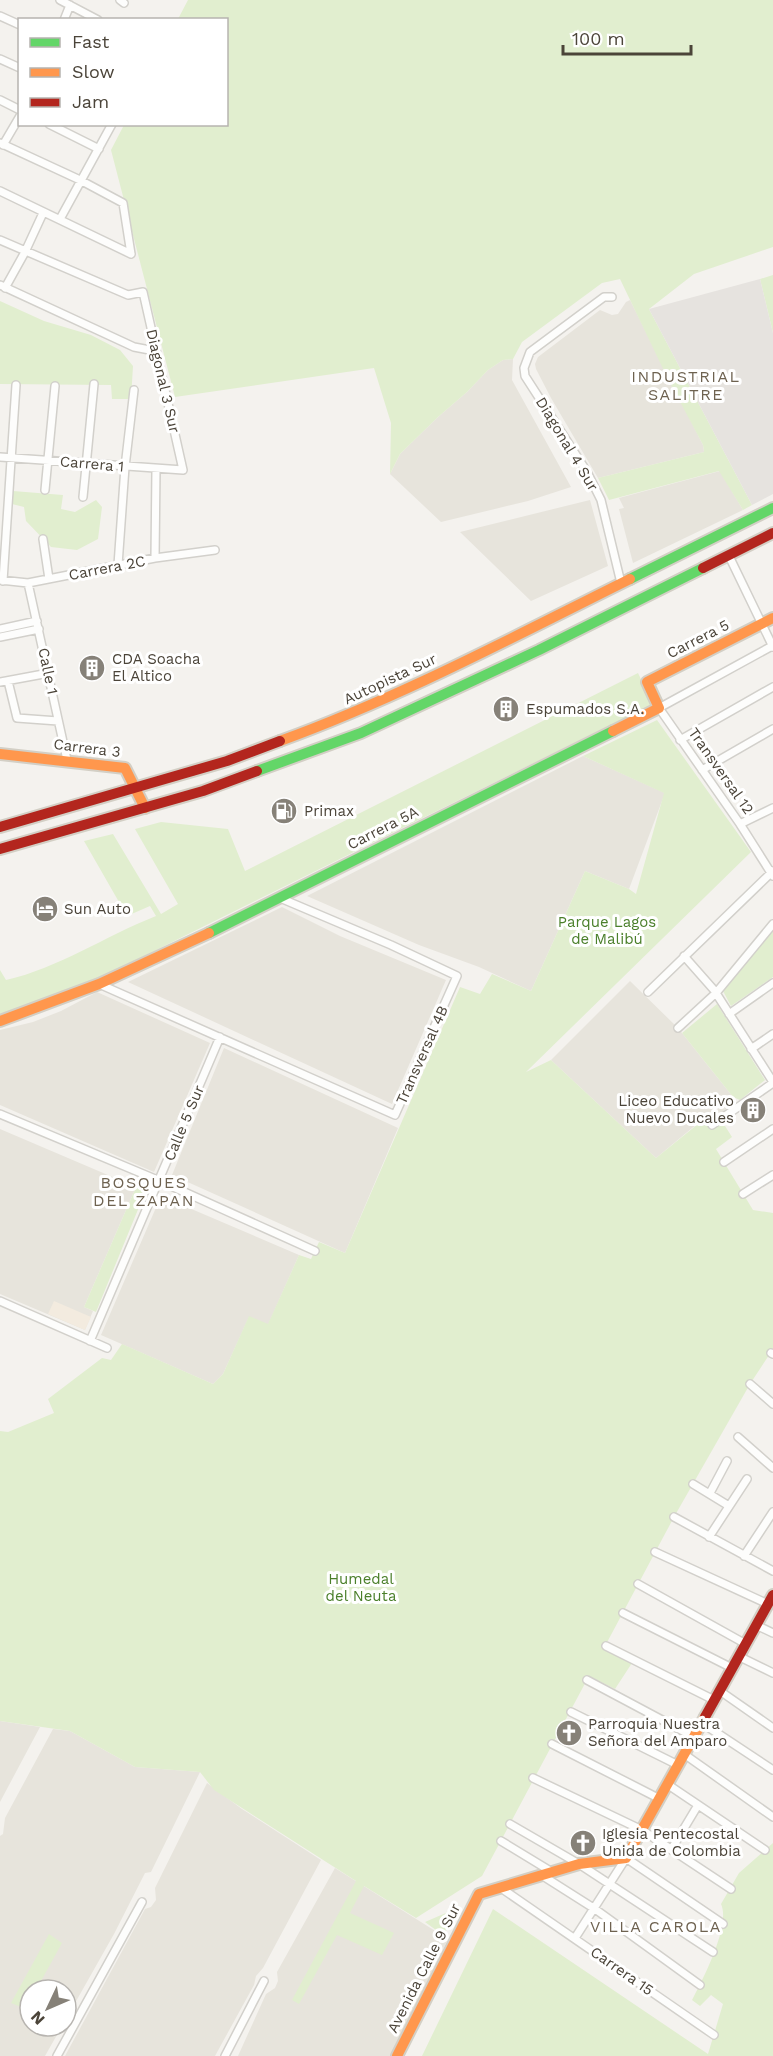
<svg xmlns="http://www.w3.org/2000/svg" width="773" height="2056" viewBox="0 0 773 2056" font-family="'Work Sans',sans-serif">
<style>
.residential{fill:#e7e4dc}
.commercial{fill:#f3ebdf}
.green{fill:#e1eecf}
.parking{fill:#e6e3df}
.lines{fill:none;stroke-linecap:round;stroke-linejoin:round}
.street-casing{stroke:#d2d0cb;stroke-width:10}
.fast-casing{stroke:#d3cfc5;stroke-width:14}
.slow-casing{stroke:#d3cfc5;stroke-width:14}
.jam-casing{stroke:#d3cfc5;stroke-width:14}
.street{stroke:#fdfdfc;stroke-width:7}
.fast{stroke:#63d668;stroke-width:10}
.slow{stroke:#ff974d;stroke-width:10}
.jam{stroke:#b3261e;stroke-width:10}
.labels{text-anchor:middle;stroke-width:6;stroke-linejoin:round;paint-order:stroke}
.street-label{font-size:15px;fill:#4b4439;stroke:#fff}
.poi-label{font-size:15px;fill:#4b4439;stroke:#fff;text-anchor:start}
.park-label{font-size:15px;fill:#4a7f2a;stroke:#fff}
.neighbourhood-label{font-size:16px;letter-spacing:1.5px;fill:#6e6250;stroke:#fff}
</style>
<rect width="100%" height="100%" fill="#f4f2ee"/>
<path class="residential" d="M630,300L703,445L704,452L598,478L551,398L536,369L535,364L538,357L600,310L612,315L618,314L626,302Z
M513,359L512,380L571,487L528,501L441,522L390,474L400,454L438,417L467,392L488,370L503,360Z
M720,471L743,510L633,563L619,509L624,508L619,498Z
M590,500L608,566L531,601L460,532Z
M583,756L665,793L629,889L585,871L531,991L479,967L419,945L307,896Z
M282,907L340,936L446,980L392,1104L128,982Z
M630,981L678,1028L733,1097L724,1105L727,1110L709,1123L703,1119L656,1158L551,1060Z
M97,992L210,1043L154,1172L0,1105V1030L33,1022L61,1011Z
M224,1048L398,1128L345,1253L172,1175Z
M0,1129L136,1187L84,1307L93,1311L85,1330L0,1294Z
M161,1196L299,1255L268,1325L249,1317L223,1374L213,1384L101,1335Z
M0,1721L40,1727L0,1802Z
M53,1729L70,1731L135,1767L200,1772L151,1872L145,1873L114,1934L66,2019V1990H30V2026H62L45,2056H0V1836L3,1834L5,1818Z
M207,1783L242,1809L321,1860L263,1968L256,1976L254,1985L215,2056H65L145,1909L151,1907L156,1900L155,1888Z
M335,1868L448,1939L391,2056H238L266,1994L275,1988L278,1981L277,1972Z"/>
<path class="commercial" d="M54,1301L91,1317L85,1330L48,1314Z"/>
<path class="green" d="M188,0H773V247L694,274L649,309L752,505L743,510L719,471L609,500L598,478L704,452L703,445L667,377L620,279L602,283L522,342L513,359L503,360L488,370L467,392L438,417L400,454L390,474L391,423L374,368L175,397L111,150L124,125L226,124V20L178,19Z
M773,275V333L760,279Z
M0,301L44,321L91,335L120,350L133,366L131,399H112L111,385L0,384Z
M13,491L63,495L61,509L75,512L96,500L102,507L98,539L77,550L51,547L26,521L24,507L12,504Z
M638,673L653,704L144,956L100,977L0,1016V970L6,980C59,968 105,936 156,916L150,906L127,916L84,841L113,834L161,914L178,904L135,829L161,822L228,829L245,871Z
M657,720L751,852L526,1072L551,1060L656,1158L698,1124L725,1126L732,1137L716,1149L753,1210L773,1213V1349L750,1384L674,1517L604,1648L632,1663L615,1689L589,1676L482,1876L416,1918L364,1886L350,1913L394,1933L382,1955L337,1935L299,2004L292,2000L356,1881L214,1790L200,1772L135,1767L70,1731L0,1721V1431L8,1432L54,1413L48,1399L102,1358L111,1360L122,1344L213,1384L223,1374L249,1316L268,1324L299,1255L311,1259L319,1242L345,1253L460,987L480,994L492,974L531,991L585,871L629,889L636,894L664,793L583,756Z
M773,931V977L731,1006L723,991Z
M717,1004L765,1080L740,1100L733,1097L682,1033Z
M136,1187L146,1190L96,1312L84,1307Z
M773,1843V2056H422L493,1909L708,2054L723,2004L711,1995L700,2006L692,2000C703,1979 731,1925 721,1904L739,1873Z
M455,1909L444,1936L425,1922Z
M49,1934L62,1943L36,1990H30V2001L26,2009L11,2003Z"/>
<path class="parking" d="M760,279L773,333V494L752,505L649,309Z"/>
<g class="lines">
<defs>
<path id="street" d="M60,0L98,20
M120,0L124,3
M0,16L20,25
M64,20L70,5
M0,59L20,68
M0,100L20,110
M49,124L99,149
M0,143L80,180L123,203L131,254
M3,145L20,116
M0,191L131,254
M60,219L112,124
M0,240L128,295L143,292L183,470L0,457
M0,285L134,347L155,351
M5,288L25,252L43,213
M612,297H604L530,352L524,368L525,376L587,472L601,500L621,583
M45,490L55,386
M83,497L94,384
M43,539L49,579
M729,556L773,647
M155,558L156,469
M118,565L125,467L134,390
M0,580L28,583L155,558L215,550
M3,581L16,385
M28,583L67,760
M0,629L37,621
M0,637L39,629
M772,646L659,708L740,824L773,876
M8,681L17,718L58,721
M0,682L49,673
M680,740L773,687
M702,770L773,729
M740,824L773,808
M684,956L714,990L773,1082
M99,984L395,1115L457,976L391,945L280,898
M648,992L773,871
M729,1014L773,983
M678,1028L716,993L773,924
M751,1049L773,1034
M0,1114L160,1181L315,1251
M712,1125L773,1083
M724,1162L773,1129
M743,1194L773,1175
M0,1301L107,1348
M90,1341L220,1037
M771,1353L773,1354
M750,1384L773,1404
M738,1437L773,1468
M693,1484L729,1506
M710,1493L727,1461
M674,1517L773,1571
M709,1537L747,1479
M655,1552L768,1604
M744,1556L773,1512
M638,1584L744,1643
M623,1613L732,1668
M756,1625L773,1633
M606,1646L714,1700
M738,1656L773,1673
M587,1680L694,1737
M720,1691L773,1728
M571,1712L678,1765
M702,1723L773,1770
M552,1744L660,1799
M684,1754L773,1817
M533,1778L642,1830L731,1889
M667,1784L765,1850
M510,1824L579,1864L713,1952
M501,1841L552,1872
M671,1850L698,1805
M543,1876L595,1909L700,1985
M501,1888L714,2035
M575,1938L626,1858L723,1924
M57,2056L142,1902
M225,2056L264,1981"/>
<path id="fast" d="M630,579L773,508
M257,771L361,733L539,650L703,568
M209,933L613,731"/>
<path id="slow" d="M613,731L659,708L647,682L773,618
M280,741C401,697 515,636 630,579
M0,754L125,768L145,808
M0,1021L99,984L209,933
M397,2056L479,1894L579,1864L626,1858L705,1717"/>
<path id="jam" d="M703,568L773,533
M0,827L227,761L280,741
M0,849L203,791L257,771
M705,1717L773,1595"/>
</defs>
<use href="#street" class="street-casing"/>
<use href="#fast" class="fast-casing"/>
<use href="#slow" class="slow-casing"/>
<use href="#jam" class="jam-casing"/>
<use href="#street" class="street"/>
<use href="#fast" class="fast"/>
<use href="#slow" class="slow"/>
<use href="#jam" class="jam"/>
</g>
<defs>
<symbol id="building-disc" viewBox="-11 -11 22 22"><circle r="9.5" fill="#868178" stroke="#fff"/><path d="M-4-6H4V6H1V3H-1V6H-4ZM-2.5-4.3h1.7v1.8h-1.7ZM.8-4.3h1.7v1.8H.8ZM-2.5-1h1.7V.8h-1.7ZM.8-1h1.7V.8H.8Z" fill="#fff"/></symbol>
<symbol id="fuel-disc" viewBox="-11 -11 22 22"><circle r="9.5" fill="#868178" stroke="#fff"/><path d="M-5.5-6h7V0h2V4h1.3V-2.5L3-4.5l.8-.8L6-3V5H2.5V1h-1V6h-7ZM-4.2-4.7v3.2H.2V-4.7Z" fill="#fff"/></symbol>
<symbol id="hotel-disc" viewBox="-11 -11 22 22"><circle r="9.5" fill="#868178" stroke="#fff"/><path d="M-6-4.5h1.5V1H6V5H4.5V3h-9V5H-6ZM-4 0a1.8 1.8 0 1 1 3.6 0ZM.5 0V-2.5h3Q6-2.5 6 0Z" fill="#fff"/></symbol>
<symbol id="church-disc" viewBox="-11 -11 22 22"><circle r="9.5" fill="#868178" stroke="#fff"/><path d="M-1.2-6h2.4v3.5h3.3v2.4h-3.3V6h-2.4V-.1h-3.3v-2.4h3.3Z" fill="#fff"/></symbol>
</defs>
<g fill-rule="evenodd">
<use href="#building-disc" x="77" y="653" width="30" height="30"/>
<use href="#building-disc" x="491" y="694" width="30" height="30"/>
<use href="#fuel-disc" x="269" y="796" width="30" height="30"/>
<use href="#hotel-disc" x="30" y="894" width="30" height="30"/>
<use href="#building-disc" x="738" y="1095" width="30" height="30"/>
<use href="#church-disc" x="554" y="1718" width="30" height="30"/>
<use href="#church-disc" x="568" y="1828" width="30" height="30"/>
</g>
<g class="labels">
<g class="street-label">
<text transform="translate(163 381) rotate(77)" y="5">Diagonal 3 Sur</text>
<text transform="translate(567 444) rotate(59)" y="5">Diagonal 4 Sur</text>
<text transform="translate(92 464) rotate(5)" y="5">Carrera 1</text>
<text transform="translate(107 568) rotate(-11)" y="5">Carrera 2C</text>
<text transform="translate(698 639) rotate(-27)" y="5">Carrera 5</text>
<text transform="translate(48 671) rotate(78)" y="5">Calle 1</text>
<text transform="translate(390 679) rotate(-25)" y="5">Autopista Sur</text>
<text transform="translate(87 748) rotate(7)" y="5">Carrera 3</text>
<text transform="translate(721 771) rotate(55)" y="5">Transversal 12</text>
<text transform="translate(383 828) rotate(-27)" y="5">Carrera 5A</text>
<text transform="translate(422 1055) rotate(-66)" y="5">Transversal 4B</text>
<text transform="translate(184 1123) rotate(-67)" y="5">Calle 5 Sur</text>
<text transform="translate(424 1968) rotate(-63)" y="5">Avenida Calle 9 Sur</text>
<text transform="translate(622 1971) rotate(35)" y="5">Carrera 15</text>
</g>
<g class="poi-label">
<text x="112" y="664">CDA Soacha<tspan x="112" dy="17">El Altico</tspan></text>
<text x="526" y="714">Espumados S.A.</text>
<text x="304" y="816">Primax</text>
<text x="64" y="914">Sun Auto</text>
<text x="734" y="1106" text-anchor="end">Liceo Educativo<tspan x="734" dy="17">Nuevo Ducales</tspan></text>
<text x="588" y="1729">Parroquia Nuestra<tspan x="588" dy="17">Señora del Amparo</tspan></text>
<text x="602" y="1839">Iglesia Pentecostal<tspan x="602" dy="17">Unida de Colombia</tspan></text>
</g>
<g class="park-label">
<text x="607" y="927">Parque Lagos<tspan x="607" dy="17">de Malibú</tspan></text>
<text x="361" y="1584">Humedal<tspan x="361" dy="17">del Neuta</tspan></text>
</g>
<g class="neighbourhood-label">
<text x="686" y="382">INDUSTRIAL<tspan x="686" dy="18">SALITRE</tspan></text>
<text x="144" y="1188">BOSQUES<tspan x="144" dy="18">DEL ZAPAN</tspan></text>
<text x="656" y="1932">VILLA CAROLA</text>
</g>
</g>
<rect x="18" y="18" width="210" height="108" fill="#ffffff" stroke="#b7b4b0" stroke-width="1.5"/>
<rect x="30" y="38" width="30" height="9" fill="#63d668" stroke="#b7b4b0" stroke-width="1.5"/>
<text x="72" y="48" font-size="18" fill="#4b4439">Fast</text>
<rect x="30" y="68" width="30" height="9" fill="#ff974d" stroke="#b7b4b0" stroke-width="1.5"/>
<text x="72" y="78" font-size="18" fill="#4b4439">Slow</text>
<rect x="30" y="98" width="30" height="9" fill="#b3261e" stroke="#b7b4b0" stroke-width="1.5"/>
<text x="72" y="108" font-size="18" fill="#4b4439">Jam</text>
<g transform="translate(48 2008) rotate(226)"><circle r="28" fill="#ffffff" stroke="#b7b4b0" stroke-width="1.5"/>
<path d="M0-4.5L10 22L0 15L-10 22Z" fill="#868178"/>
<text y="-9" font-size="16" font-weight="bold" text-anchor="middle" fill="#4b4439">N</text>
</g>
<path d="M563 45v9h128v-9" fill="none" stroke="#4b4439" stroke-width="3"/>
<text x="572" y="45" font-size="18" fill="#4b4439" stroke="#ffffff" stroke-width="4.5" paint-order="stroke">100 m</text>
</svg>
